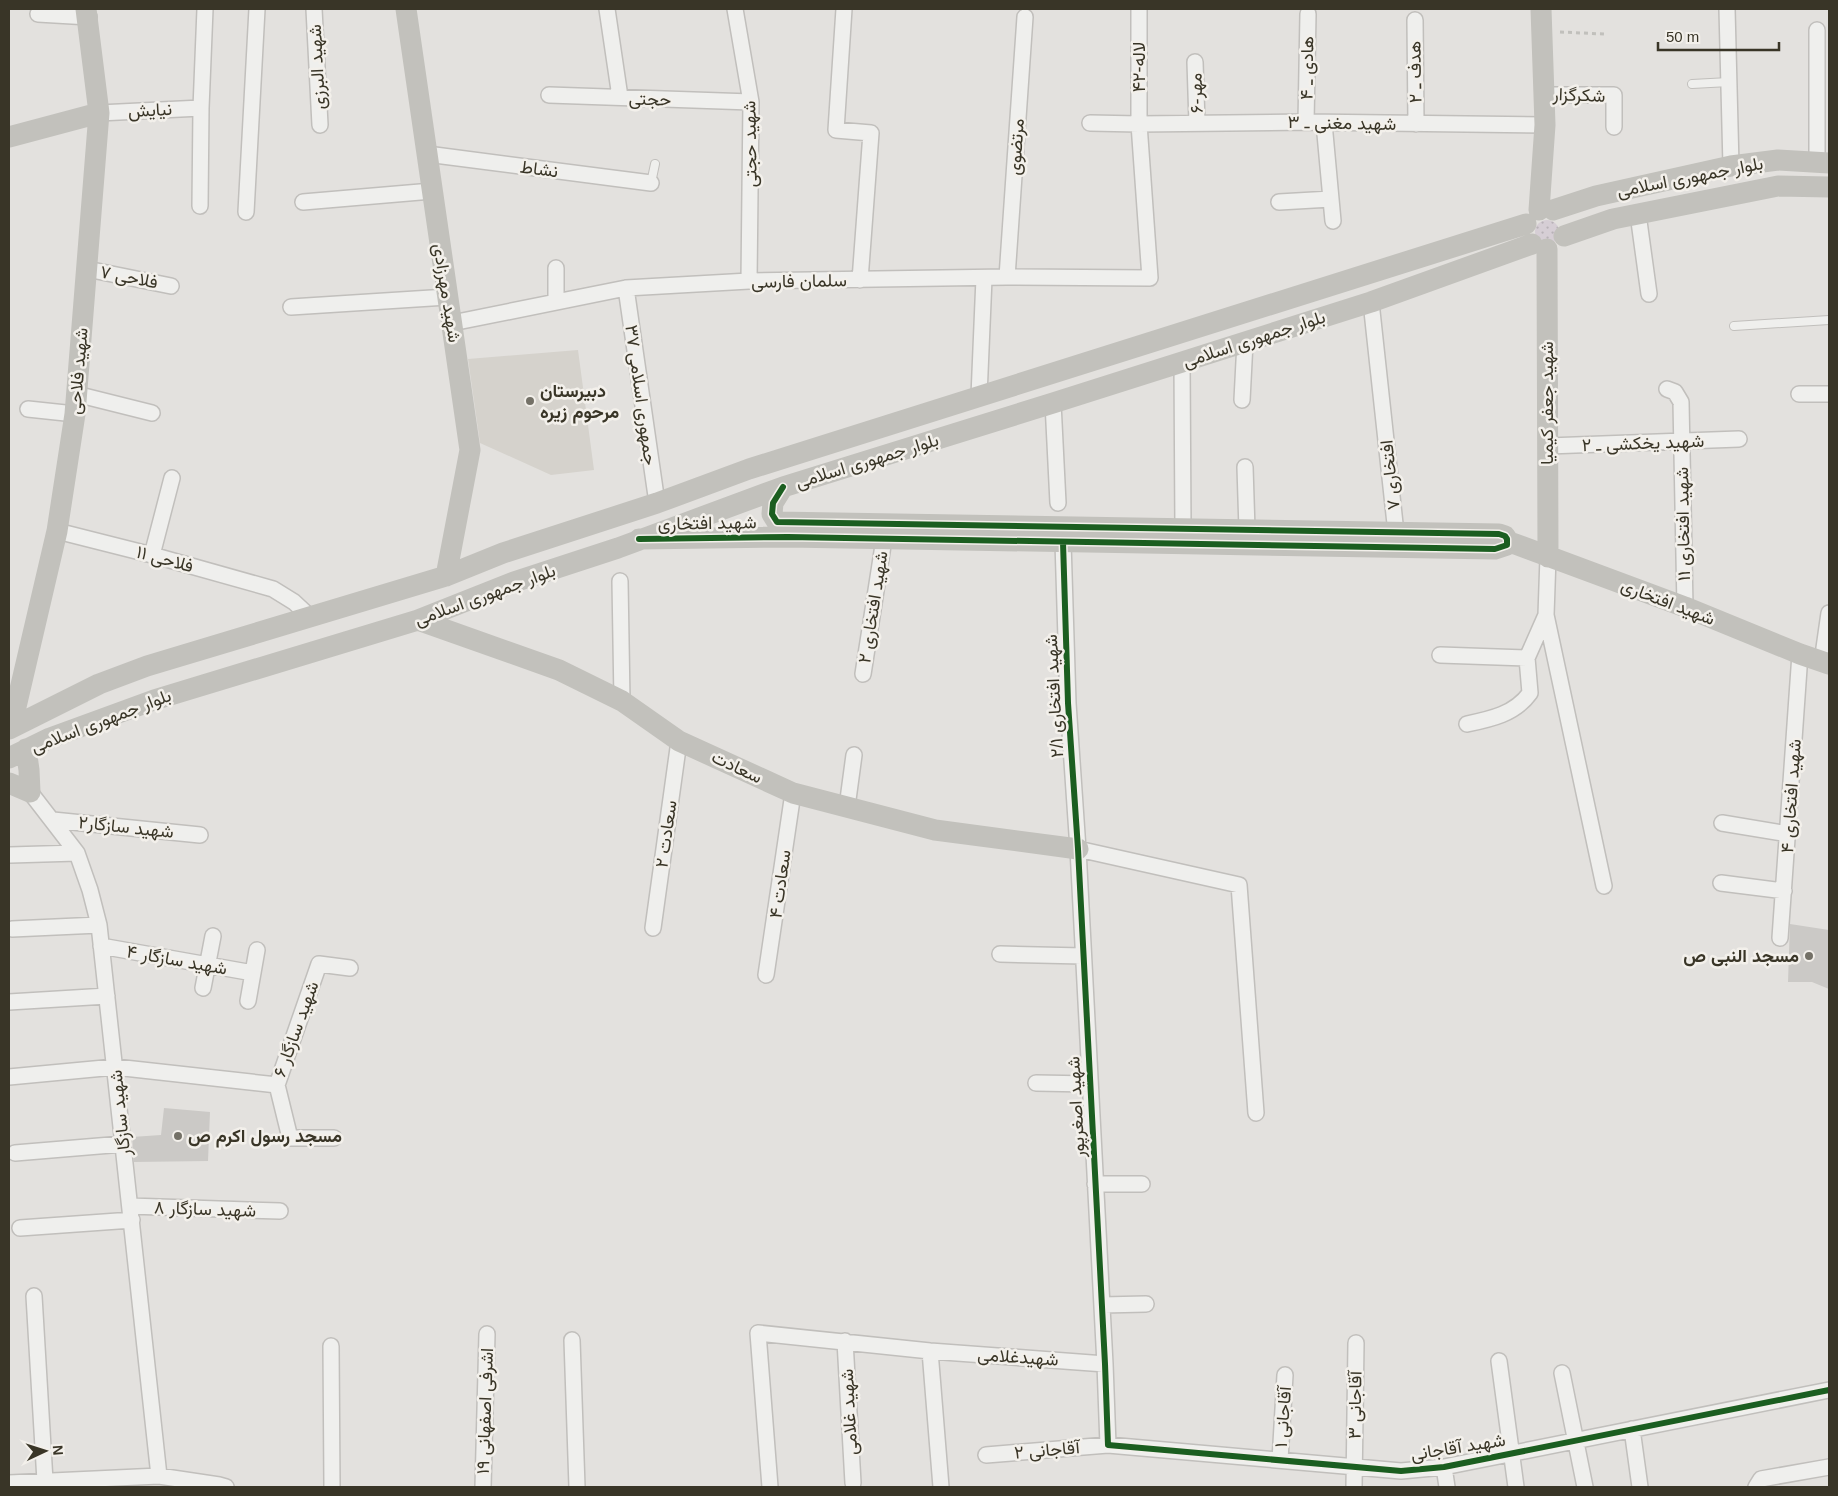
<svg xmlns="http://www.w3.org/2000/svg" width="1838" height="1496" viewBox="0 0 1838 1496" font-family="Arial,Vazirmatn,sans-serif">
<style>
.built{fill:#d5d2cc}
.grass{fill:url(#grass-dots)}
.building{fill:#cbc9c6}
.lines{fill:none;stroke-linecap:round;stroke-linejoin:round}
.lane-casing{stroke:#c1bfbc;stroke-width:10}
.street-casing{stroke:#c1bfbc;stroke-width:18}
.path{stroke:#c1c0bc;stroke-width:3;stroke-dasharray:4 4;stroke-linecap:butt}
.lane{stroke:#efefed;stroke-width:8}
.street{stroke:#efefed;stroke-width:15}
.secondary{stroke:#c2c1bc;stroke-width:21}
.cycleway-casing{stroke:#f3f0eb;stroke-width:9}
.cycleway{stroke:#1b5e20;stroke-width:6}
.poi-dot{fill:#747167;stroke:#f3f0eb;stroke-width:2}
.labels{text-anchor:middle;stroke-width:5;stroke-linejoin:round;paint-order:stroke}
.street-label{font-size:18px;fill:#393527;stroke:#f3f0eb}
.poi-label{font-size:18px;font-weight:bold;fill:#393527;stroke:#f3f0eb;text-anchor:start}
</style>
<defs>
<pattern id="grass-dots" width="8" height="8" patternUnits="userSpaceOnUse" patternTransform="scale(1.25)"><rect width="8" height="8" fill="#d6ced5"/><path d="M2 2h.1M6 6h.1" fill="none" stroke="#b8b2b7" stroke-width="1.8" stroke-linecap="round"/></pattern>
</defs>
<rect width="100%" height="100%" fill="#e3e1de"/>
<path class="built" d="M578,350L594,470L551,475L480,443L468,359Z"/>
<path class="grass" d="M1535 232a12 12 0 1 1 24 0a12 12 0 1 1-24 0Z"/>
<path class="building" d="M1790,924L1829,930V989L1812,982H1788Z
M164,1108L210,1112L208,1161L134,1162L132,1137L161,1135Z"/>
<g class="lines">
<defs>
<path id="lane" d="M1692,84L1729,82
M651,183L655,164
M1734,326L1829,320"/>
<path id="street" d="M314,9L320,125
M607,9L620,97
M735,9L751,102L749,281
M844,9L836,130L871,133L860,280
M1727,9L1731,166
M38,14L89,17
M1415,20L1416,124
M1195,62L1197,123
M549,95L751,102
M1544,95H1614V127
M99,113L201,108
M1306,122L1308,14
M1090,123L1139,124L1306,122L1545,125
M1324,123L1333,221
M427,154L651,183
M1817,162V30
M303,202L432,191
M1279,202L1331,199
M200,206L201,108L205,9
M246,212L257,9
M1638,214L1649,294
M87,269L171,286
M1007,277L1025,17
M626,288L657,503
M556,302V268
M1371,302L1396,533
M291,307L447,297
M452,323L626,288L749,281L1007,277L1150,278L1139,124V9
M1182,362L1183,529
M1667,389L1675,392L1681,402L1685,607
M76,394L152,413
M1799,394H1829
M979,396L984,278
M1242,400L1245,342
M1053,403L1058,503
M28,409L75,414
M1548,446L1739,439
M1245,467L1247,530
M57,531L152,555L273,589L294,602L309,616
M1063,542L1068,703L1078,849L1105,1364L1108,1445L1401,1471L1444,1467L1829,1390
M152,555L172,478
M620,581L622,701
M1546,615L1604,886
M1440,655L1527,658L1546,615L1548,557
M1822,662L1829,613
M863,674L884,539
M1467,724C1491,719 1515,714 1530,693L1527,658
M30,792L77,853L90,890L99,925L159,1476
M847,807L854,755
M53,820L200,835
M1722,823L1788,834
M1078,849L1239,885L1256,1113
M10,855L77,853
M1721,883L1784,891
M653,928L679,741
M12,929L99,925
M1780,938L1800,654
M101,946L253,973
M1000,954L1083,956
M766,975L793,793
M203,988L213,936
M248,1001L257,950
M9,1002L107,996
M9,1077L115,1067L277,1085L319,964L350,968
M1036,1083L1090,1084
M277,1085L290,1138H334
M15,1153L123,1144
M1095,1184H1142
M130,1206L280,1211
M20,1228L132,1220
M34,1296L45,1481
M1102,1305L1146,1304
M572,1340L577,1487
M845,1341L853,1483
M331,1346L332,1487
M930,1351L941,1487
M1499,1361L1516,1487
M1562,1373L1585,1487
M1632,1429L1640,1487
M986,1455L1108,1445
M1280,1460L1285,1375
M1444,1467L1447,1487
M9,1483L159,1476L219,1485L226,1487
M483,1487L487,1334
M770,1487L758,1333L930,1351L1105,1364
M1354,1487L1356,1343
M1756,1487L1761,1479L1829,1467"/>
</defs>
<use href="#lane" class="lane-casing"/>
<use href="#street" class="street-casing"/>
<path class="path" d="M1560,32L1604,34"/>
<use href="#lane" class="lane"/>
<use href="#street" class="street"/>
<path class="secondary" d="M406,9L470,450L446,576
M9,137L99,113
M1539,210L1545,125L1541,9
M1553,210L1596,196L1731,166L1778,160L1829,163
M1564,236L1613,219L1778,186L1829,187
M1547,249L1548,557
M639,539L788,537L1495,549L1507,545V539L1505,536L1499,534L777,522L772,514L773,503L783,487
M1507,541L1685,607L1800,654L1829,664
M418,620L559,670L622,701L679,741L793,793L935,830L1078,849
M11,728L57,531L75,414L99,113L86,9
M9,729L99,684L147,666L446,576L503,553L657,503L749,469L1526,224
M9,758L50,738L154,700L418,620L514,582L618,548L783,487L1053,403L1371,302L1532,244
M9,783L30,792L29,770L26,749"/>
<defs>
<path id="cycleway" d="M639,539L788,537L1495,549L1507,545V539L1505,536L1499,534L777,522L772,514L773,503L783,487
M1063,542L1068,703L1078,849L1105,1364L1108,1445L1401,1471L1444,1467L1829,1390"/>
</defs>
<use href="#cycleway" class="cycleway-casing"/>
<use href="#cycleway" class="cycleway"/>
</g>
<g class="poi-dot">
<circle cx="530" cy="401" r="5"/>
<circle cx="1809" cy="956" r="5"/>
<circle cx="178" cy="1136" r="5"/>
</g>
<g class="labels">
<g class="street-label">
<text transform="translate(317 67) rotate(-93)" y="6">شهید البرزی</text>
<text transform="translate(1139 67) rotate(-90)" y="6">لاله-۴۲</text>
<text transform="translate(1307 68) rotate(-89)" y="6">هادی ـ ۴</text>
<text transform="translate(1415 72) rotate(-91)" y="6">هدف ـ ۲</text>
<text transform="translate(1196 93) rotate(-92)" y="6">مهر-۶</text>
<text transform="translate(1579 95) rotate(2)" y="6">شکرگزار</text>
<text transform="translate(650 99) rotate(2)" y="6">حجتی</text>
<text transform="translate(150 110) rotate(-3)" y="6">نیایش</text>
<text transform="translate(1342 123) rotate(1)" y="6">شهید مغنی ـ ۳</text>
<text transform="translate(750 144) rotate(-91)" y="6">شهید حجتی</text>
<text transform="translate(1016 147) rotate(-86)" y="6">مرتضوی</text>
<text transform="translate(539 169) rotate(7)" y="6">نشاط</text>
<text transform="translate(1690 177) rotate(-11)" y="6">بلوار جمهوری اسلامی</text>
<text transform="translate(129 277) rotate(11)" y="6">فلاحی ۷</text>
<text transform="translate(799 281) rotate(-1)" y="6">سلمان فارسی</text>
<text transform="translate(447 293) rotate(81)" y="6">شهید مهرزادی</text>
<text transform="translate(1254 339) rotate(-18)" y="6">بلوار جمهوری اسلامی</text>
<text transform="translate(78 371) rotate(-85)" y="6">شهید فلاحی</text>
<text transform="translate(641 395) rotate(82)" y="6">جمهوری اسلامی ۳۷</text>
<text transform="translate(1547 403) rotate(-90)" y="6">شهید جعفر کیمیا</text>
<text transform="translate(1643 443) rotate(-2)" y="6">شهید یخکشی ـ ۲</text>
<text transform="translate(867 461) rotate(-17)" y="6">بلوار جمهوری اسلامی</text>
<text transform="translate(1390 475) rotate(-96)" y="6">افتخاری ۷</text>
<text transform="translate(707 523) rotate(-1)" y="6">شهید افتخاری</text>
<text transform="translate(1683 524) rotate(-91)" y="6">شهید افتخاری ۱۱</text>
<text transform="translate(165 559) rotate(15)" y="6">فلاحی ۱۱</text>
<text transform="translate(485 595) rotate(-20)" y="6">بلوار جمهوری اسلامی</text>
<text transform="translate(1668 602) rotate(21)" y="6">شهید افتخاری</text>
<text transform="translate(873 607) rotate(-81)" y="6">شهید افتخاری ۲</text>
<text transform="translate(1054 696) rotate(-93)" y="6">شهید افتخاری ۲/۱</text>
<text transform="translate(101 721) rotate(-21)" y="6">بلوار جمهوری اسلامی</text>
<text transform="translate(737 767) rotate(25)" y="6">سعادت</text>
<text transform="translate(1791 796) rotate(-86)" y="6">شهید افتخاری ۴</text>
<text transform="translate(126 827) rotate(6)" y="6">شهید سازگار۲</text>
<text transform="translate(666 834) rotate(-82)" y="6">سعادت ۲</text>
<text transform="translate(780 884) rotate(-82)" y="6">سعادت ۴</text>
<text transform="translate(177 960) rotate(10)" y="6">شهید سازگار ۴</text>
<text transform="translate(296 1029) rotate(-70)" y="6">شهید سازگار ۶</text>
<text transform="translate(1076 1107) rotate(-93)" y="6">شهید اصغرپور</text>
<text transform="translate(120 1113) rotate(-96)" y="6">شهید سازگار</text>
<text transform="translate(205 1209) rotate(2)" y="6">شهید سازگار ۸</text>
<text transform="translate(1018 1357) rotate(4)" y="6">شهیدغلامی</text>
<text transform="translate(1355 1405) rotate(-89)" y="6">آقاجانی ۳</text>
<text transform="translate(485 1411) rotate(-88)" y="6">اشرفی اصفهانی ۱۹</text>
<text transform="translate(849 1412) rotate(-93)" y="6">شهید غلامی</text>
<text transform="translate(1283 1417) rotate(-86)" y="6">آقاجانی ۱</text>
<text transform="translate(1458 1447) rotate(-9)" y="6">شهید آقاجانی</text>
<text transform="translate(1047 1450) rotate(-5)" y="6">آقاجانی ۲</text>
</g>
<g class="poi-label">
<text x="540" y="397">دبیرستان<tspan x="540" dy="21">مرحوم زیره</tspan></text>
<text x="1799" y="962" text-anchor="end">مسجد النبی ص</text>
<text x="188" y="1142">مسجد رسول اکرم ص</text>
</g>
</g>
<rect width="1838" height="1496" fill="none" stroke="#393527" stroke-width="20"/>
<g transform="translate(45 1451) rotate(86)" stroke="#f3f0eb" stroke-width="4" paint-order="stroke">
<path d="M0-4L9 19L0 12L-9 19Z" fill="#393527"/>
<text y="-8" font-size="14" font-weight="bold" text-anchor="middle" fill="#393527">N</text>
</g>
<path d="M1658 42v8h121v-8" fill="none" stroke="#393527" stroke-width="2.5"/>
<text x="1666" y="42" font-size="15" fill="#393527" stroke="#f3f0eb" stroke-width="4" paint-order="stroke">50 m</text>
</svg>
